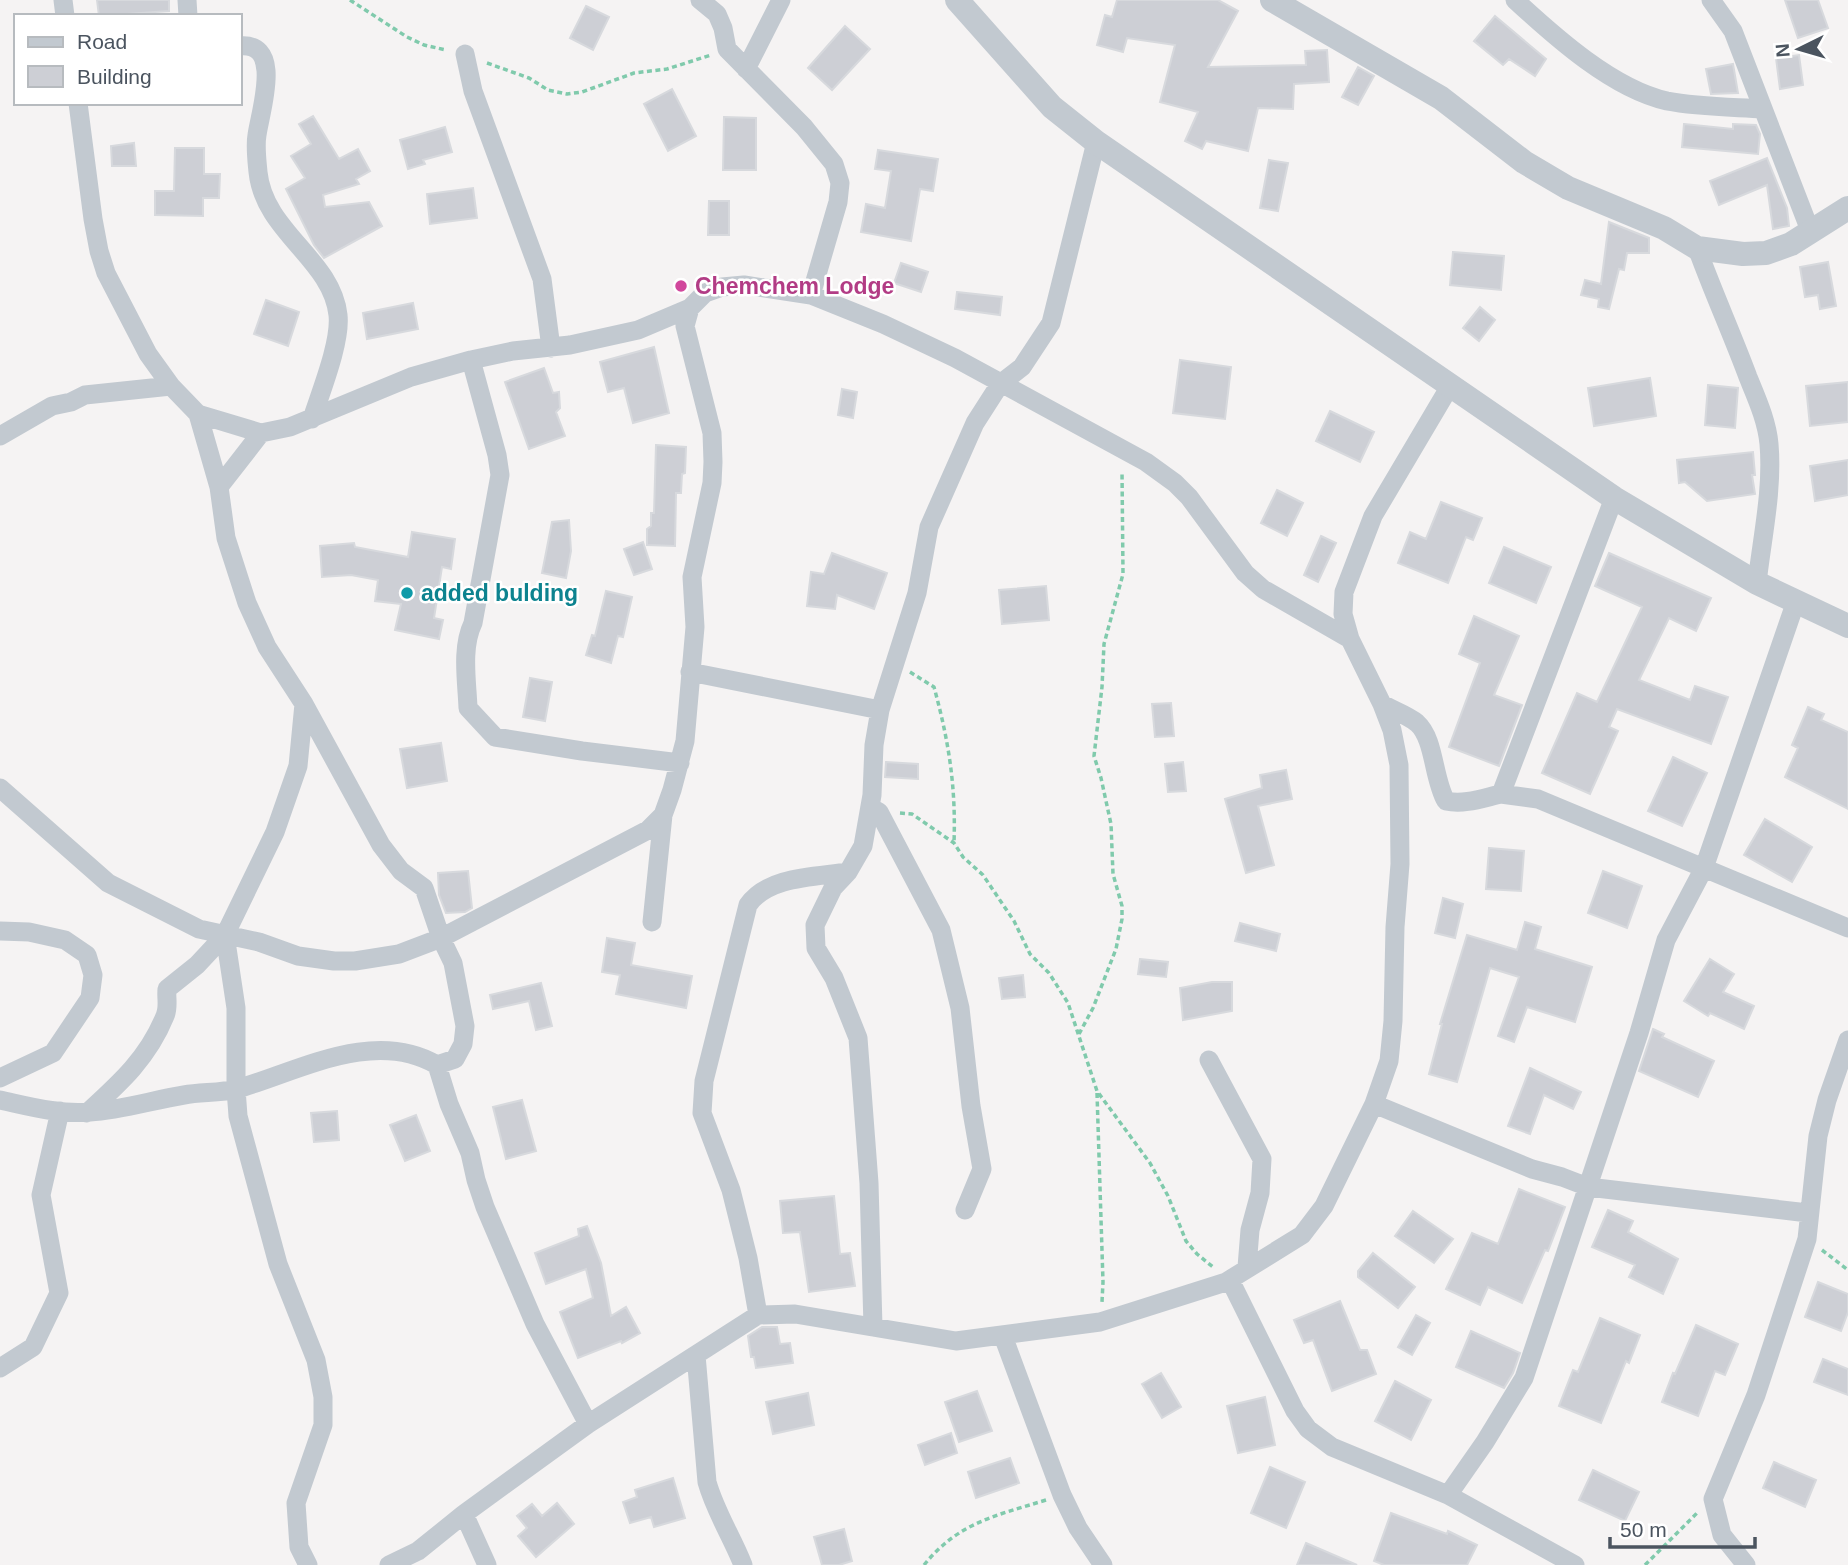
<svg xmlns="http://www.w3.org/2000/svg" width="1848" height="1565" viewBox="0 0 1848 1565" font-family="Arial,sans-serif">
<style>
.building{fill:#cdcfd5;stroke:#d7d9dd;stroke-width:2}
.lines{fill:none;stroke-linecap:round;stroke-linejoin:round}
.path{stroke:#80caac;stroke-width:3.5;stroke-dasharray:5 3.5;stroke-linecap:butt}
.minor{stroke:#c2c9d0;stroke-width:19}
.tertiary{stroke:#c2c9d0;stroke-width:24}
.hotel-dot{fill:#d1479c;stroke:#fff;stroke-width:2.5}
.culture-dot{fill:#0f9aa8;stroke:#fff;stroke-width:2.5}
.labels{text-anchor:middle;stroke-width:5;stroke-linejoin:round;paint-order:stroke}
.hotel-label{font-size:23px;font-weight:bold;fill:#b23c85;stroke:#fff;text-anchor:start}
.culture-label{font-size:23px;font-weight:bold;fill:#0d838f;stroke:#fff;text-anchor:start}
</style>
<rect width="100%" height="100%" fill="#f5f3f3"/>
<path class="building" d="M97,0H169V11L99,16Z
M1117,0H1218L1238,11L1208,67L1306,65L1305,51L1327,50L1329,82L1294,84L1293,109L1258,108L1248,151L1206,141L1202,149L1185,141L1198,112L1160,102L1175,45L1127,38L1123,52L1097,45L1105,15L1112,17Z
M1785,0H1818L1828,28L1798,38Z
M586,6L609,17L593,50L570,38Z
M1495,16L1546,59L1535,76L1509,59L1503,65L1474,41Z
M845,26L870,49L832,90L808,68Z
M1799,55L1803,85L1780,89L1776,58Z
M1733,64L1738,93L1711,94L1706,69Z
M1358,67L1374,76L1358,105L1342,97Z
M672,89L696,136L668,151L644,104Z
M313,116L339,159L358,149L370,171L356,179L359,184L323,195L325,207L369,202L382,226L324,258L314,245L286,189L305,178L291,156L311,144L299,124Z
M724,117L756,118V170H723Z
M1684,124L1733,129V124L1756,125L1760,134L1758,154L1682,147Z
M445,127L452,152L423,160L425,164L408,169L400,140Z
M134,143L136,166H112L111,146Z
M175,148H204V174H220L219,198H203V216L155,215V191H174Z
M878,150L938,159L933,191L920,189L911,241L861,232L866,204L885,208L891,171L875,169Z
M1767,158L1787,208L1789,226L1773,229L1767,185L1719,205L1710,181Z
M1269,160L1288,163L1278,211L1260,208Z
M473,188L477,218L430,224L427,194Z
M709,201H729V235H708Z
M1609,222L1649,238V253H1627L1624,270L1619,269L1609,309L1598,307L1599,299L1581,295L1585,280L1601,284Z
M1453,252L1504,256L1501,290L1450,285Z
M1828,262L1836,306L1820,309L1818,295L1805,297L1800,267Z
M901,263L928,272L921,292L894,283Z
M957,292L1002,297L1000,315L955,309Z
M266,300L299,312L288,346L254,334Z
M413,303L418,329L367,339L363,313Z
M1480,307L1495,320L1479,341L1463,328Z
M654,347L669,413L633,423L624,388L608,392L600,362Z
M1180,360L1231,367L1225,419L1173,413Z
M544,368L553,393L559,392L560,408L556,412L565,436L529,449L505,382Z
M1650,378L1656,416L1594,426L1588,388Z
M1848,382V422L1810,426L1806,386Z
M1708,385L1738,388L1735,428L1705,425Z
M842,389L857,392L853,418L838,415Z
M1330,411L1374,432L1360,462L1316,441Z
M656,445L686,447L685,473L682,474L681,493H676L675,546L647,545V529L651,526V513H654Z
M1753,452L1755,475H1752L1755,494L1707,501L1685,482L1679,483L1677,460Z
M1848,460V495L1815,501L1810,466Z
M1277,490L1303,503L1287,536L1261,523Z
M1441,502L1482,518L1473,540L1466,537L1448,583L1398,563L1410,532L1426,539Z
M569,520L571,551L566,578L542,573L552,522Z
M412,532L455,539L451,569L442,567L434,618L443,620L439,639L395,630L401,604L375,601L378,580L351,575L322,577L320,546L354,543L355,547L408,557Z
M1321,536L1336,543L1318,582L1304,575Z
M643,542L652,569L634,575L624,549Z
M1504,547L1551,567L1536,603L1489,583Z
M832,553L887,573L874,609L837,595L835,609L807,606L811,572L824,574Z
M1609,553L1711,598L1696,631L1669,618L1639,680L1690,700L1695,686L1728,697L1711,744L1617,709L1609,727L1618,731L1590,794L1542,773L1577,693L1597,702L1642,607L1595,586Z
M1046,586L1049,620L1002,624L999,590Z
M606,591L632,597L623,637L618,636L611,663L586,655L592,635L595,636Z
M1474,616L1519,636L1494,695L1522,705L1499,766L1449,747L1480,663L1459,654Z
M530,678L552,682L545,721L523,717Z
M1171,703L1174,736L1155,737L1152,704Z
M1808,707L1824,714L1821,720L1848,732V809L1785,777L1798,748L1792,745Z
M441,743L447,781L407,788L400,749Z
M1673,757L1707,773L1682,826L1648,811Z
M886,762L918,764V779L885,777Z
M1183,762L1186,791L1168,792L1165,764Z
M1286,770L1292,799L1258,806L1274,865L1246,873L1225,799L1262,788L1260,775Z
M1765,819L1812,847L1792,882L1744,855Z
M1489,848L1524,851L1521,891L1486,889Z
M468,871L472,908L465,912L446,913L439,895L438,873Z
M1603,871L1642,886L1627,928L1588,913Z
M1443,898L1463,904L1455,938L1435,933Z
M1525,922L1541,927L1535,949L1592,967L1575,1022L1527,1007L1514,1042L1498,1036L1519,977L1490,968L1457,1082L1429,1074L1442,1024H1440L1467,935L1517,950Z
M1240,923L1280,934L1276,951L1235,941Z
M607,938L635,943L631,965L692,976L686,1008L616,994L620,975L602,972Z
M1140,959L1168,962L1166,977L1138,974Z
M1710,959L1734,974L1723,992L1754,1006L1744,1029L1710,1013L1708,1016L1684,1001Z
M1023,975L1025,997L1002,999L999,978Z
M1212,982H1232V1011L1183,1020L1180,988Z
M541,983L552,1026L536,1030L529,1001L493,1009L490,995Z
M1653,1029L1664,1034L1662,1037L1714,1061L1698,1097L1639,1071Z
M1530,1068L1581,1092L1573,1109L1544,1095L1530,1134L1508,1126Z
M522,1100L536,1151L506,1159L493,1107Z
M337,1111L339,1140L314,1142L311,1113Z
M416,1115L430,1151L405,1161L390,1125Z
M1519,1189L1565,1207L1548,1251L1545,1250L1522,1303L1488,1287L1480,1305L1446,1289L1472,1233L1498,1244Z
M834,1196L840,1254L850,1253L855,1286L809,1292L800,1232L783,1233L780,1201Z
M1608,1210L1633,1221L1628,1232L1678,1259L1663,1294L1629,1277L1635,1265L1592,1247Z
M1413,1211L1453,1239L1434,1263L1395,1236Z
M587,1226L601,1263L611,1316L626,1307L640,1333L622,1343L621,1341L578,1358L560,1312L593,1298L586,1269L546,1284L535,1253L579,1236L578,1229Z
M1373,1253L1415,1287L1398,1308L1358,1277V1271Z
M1818,1282L1848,1294V1312L1841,1331L1805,1317Z
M1340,1301L1360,1350H1367L1376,1374L1332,1391L1313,1340L1304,1343L1294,1320Z
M1416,1315L1430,1323L1412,1355L1398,1347Z
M1600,1318L1640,1335L1629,1363L1626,1361L1601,1423L1559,1406L1573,1370L1578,1372Z
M1696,1325L1738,1344L1725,1375L1715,1371L1698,1416L1662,1402L1673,1373L1675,1374Z
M762,1327H777L780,1344L790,1343L793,1363L756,1368L754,1357H751L748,1336Z
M1471,1331L1520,1353L1513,1373L1504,1388L1456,1367Z
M1823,1359L1848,1369V1395L1814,1382Z
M1161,1373L1181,1407L1162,1418L1142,1384Z
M1395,1381L1431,1400L1411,1440L1375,1421Z
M977,1391L992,1431L959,1442L945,1402Z
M808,1393L814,1425L773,1434L766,1402Z
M1265,1397L1275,1445L1238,1453L1227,1406Z
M951,1433L957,1453L925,1465L918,1445Z
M1010,1458L1019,1483L976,1498L968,1472Z
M1774,1462L1816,1480L1805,1507L1763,1488Z
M1270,1467L1305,1482L1286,1528L1251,1513Z
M1593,1470L1639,1492L1625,1521L1579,1500Z
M673,1478L685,1518L654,1527L651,1517L630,1523L623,1502L637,1497L635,1490Z
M557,1503L574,1524L536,1557L518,1536L527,1528L517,1516L532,1504L542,1516Z
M1391,1513L1447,1534L1448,1531L1477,1545L1467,1565H1384L1374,1561Z
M844,1529L852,1561L839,1565H822L814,1537Z
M1306,1543L1357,1565H1297Z"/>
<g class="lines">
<path class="path" d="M350,0L407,37L424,45L446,50
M487,63L529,78L548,90L567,94L582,92L634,73L667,69L711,55
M910,672L934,687C949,742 956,787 954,843
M900,813L912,814L954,843L963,857L983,875L1014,921L1030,954L1049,973L1068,1003L1097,1091L1150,1163L1168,1196L1186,1241L1197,1254L1213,1267
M1079,1034L1093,1008L1116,949L1122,919V906L1113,874L1111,824L1101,778L1094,756L1102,687L1104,644L1123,574L1122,471
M1097,1093L1103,1282L1102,1302
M1822,1250L1848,1270
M924,1565C959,1522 995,1516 1046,1500
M1645,1565L1698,1512"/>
<path class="minor" d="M63,0L65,16
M187,0L188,16
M700,0L717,14L723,28L727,49L804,127L834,164L840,183L838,202L811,295
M1515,0C1555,37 1613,89 1667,101C1698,107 1731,107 1763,109
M1711,0L1733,31L1811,233
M240,46C284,42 260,112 257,135C255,146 257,161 258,172C264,232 332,259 338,315C341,342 321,391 312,419
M465,54L473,91L542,279L551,348
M746,69L781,0
M78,103L93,219L99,251L106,273L148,354L171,386L198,414L261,433L290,427L411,377L471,360L513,351L570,345L638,330L690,308
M1697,248C1713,292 1732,334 1748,377C1757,399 1767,421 1769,444C1773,490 1762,538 1757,583
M471,360L497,455L500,475L473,623C461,648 467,681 468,708L495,737L582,751L680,763
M198,414L219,487L226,538L247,603L267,647L304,704L381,845L401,871L424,888L441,938L453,963L465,1026L463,1044L455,1059L437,1065
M0,436L52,406L71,402L85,395L171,386
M219,487L261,433
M1614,498L1501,794L1538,799L1848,928
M690,672L880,710
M1382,704C1392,710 1407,715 1417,723C1435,739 1433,779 1446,801C1464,805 1483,798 1501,794
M0,788L108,883L199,929L259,942L298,956L334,961H355L399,954L441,938L648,830L663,815L672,790L685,741L695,627L692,577L712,483L713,462L712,433L685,326L690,308L705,293L722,287L744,285L811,295L883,324L955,358L1146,462L1175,483L1189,497L1245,573L1263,589L1350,639
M870,807L879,812L941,930L960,1008L971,1106L982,1169L965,1210
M652,922L663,815
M0,931L29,932L65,940L87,955L93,975L90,998L53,1053L0,1078
M225,935L236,1008V1089L238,1116L278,1264L316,1360L323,1397V1425L296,1503L299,1547L308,1565
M1209,1060L1262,1159L1260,1193L1250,1230L1247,1267
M0,1100C28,1106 60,1115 90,1112C121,1110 153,1100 184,1095C201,1092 220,1093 237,1089C299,1071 374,1028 437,1065L449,1104L470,1153L476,1180L485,1207L535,1324L588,1424
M1374,1104L1532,1169L1562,1177L1588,1187L1808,1213
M87,1113C120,1083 148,1058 165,1016C169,1007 166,998 167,989L197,965L225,935L275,832L298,766L304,704
M1230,1280L1295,1411L1308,1429L1332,1447L1448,1495L1575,1565
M758,1315L748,1258L731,1190L702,1113L704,1081L748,905C768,876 816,877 848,872
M873,1327L869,1183L858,1038L834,978L816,948L815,925L833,888L848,872L863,846L872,795L874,745L880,710L917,593L929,527L975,423L1000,384L1022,367L1051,323L1096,142
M1003,1336L1062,1495L1078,1528L1103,1565
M696,1355L707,1482C715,1511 732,1537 743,1565
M0,1368L33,1347L59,1293L41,1195L60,1111
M1448,1495L1485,1442L1524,1378L1639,1033L1666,940L1704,868L1796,601
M464,1514L487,1565
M389,1565L418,1551L464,1514L588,1424L758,1315L795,1314L956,1341L1100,1322L1226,1282L1302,1235L1324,1206L1374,1104L1389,1061L1393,1021L1395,927L1400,864L1399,765L1392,730L1382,704L1350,639L1343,614L1344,592L1373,516L1450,386
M1746,1565L1722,1535L1713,1499L1756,1395L1807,1239L1818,1136L1827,1100L1848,1040"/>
<path class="tertiary" d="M957,0L1052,107L1096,142L1614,498L1757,583L1848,626
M1272,0L1441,98L1524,162L1568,188L1664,228L1697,248L1743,254L1766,253L1791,244L1848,208"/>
</g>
<circle class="hotel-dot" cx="681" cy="286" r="7"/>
<circle class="culture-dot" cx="407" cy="593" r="7"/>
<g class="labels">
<g class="hotel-label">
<text x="695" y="294">Chemchem Lodge</text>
</g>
<g class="culture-label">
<text x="421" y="601">added bulding</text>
</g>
</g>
<rect x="14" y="14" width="228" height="91" fill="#ffffff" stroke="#b7bbbf" stroke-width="2"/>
<rect x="28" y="37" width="35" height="10" fill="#c2c9d0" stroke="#b7bbbf" stroke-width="2"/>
<text x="77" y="49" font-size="21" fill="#4b545f">Road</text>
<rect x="28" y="66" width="35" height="21" fill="#cdcfd5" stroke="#b7bbbf" stroke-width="2"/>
<text x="77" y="84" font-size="21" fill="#4b545f">Building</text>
<g transform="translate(1799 49) rotate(265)" stroke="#ffffff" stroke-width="5" paint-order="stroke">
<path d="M0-5L12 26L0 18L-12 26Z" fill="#4b545f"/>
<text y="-10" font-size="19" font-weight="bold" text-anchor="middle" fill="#4b545f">N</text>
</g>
<path d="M1610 1537v10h145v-10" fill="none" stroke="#4b545f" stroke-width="3.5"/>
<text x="1620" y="1537" font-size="21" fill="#4b545f" stroke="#ffffff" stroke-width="5" paint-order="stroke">50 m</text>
</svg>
